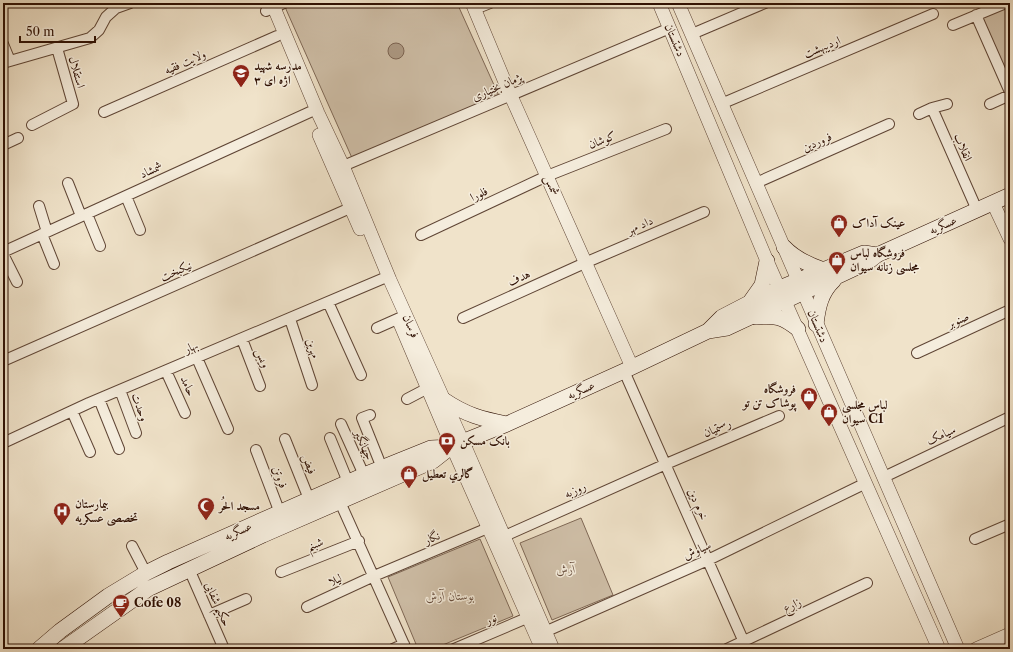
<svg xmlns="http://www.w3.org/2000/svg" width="1013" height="652" viewBox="0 0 1013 652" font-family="'Libre Caslon Text',Amiri,serif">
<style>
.green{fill:#cfbfa8;stroke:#7f6856}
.water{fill:#ae9b86;stroke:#7b6352}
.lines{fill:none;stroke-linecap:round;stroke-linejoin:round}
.minor-casing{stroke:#5f4535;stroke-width:12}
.tertiary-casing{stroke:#5f4535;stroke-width:14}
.secondary-casing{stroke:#2f1003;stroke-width:16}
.minor{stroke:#f5eddd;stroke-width:10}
.tertiary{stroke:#f5eddd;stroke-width:13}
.secondary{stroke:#f5eddd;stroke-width:15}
.labels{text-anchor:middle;stroke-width:3;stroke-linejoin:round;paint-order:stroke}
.street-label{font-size:12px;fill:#2f1003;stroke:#f5eddd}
.poi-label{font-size:12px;font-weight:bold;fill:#2f1003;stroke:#f5eddd;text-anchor:start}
.park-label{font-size:12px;font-style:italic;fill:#674d3d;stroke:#f5eddd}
</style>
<rect width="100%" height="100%" fill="#f0e3ca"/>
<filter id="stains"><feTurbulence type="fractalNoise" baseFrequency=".005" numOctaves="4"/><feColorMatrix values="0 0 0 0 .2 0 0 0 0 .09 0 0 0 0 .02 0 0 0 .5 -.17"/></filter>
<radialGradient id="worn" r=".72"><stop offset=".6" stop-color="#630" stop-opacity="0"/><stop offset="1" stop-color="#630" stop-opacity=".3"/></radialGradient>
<path class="green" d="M295,3H457L499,96L352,158L285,7Z
M1006,6L1010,15V84L981,16Z
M581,518L613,595L552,620L520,543Z
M480,539L513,616L433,649H418L388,577Z"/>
<path class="water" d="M388 51a8 8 0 1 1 16 0a8 8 0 1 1-16 0Z"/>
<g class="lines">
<defs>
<path id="minor" d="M475,9L490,3
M266,11L284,3
M976,15L1010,92
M953,25L1006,3
M692,34L765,3
M3,44L10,61
M3,63L90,38L99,30L106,17L116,8L130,3
M721,104L933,14
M947,104L932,108L977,210
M990,104L1010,95
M104,112L277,36
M919,114L932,108
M32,125L73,104L57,48
M3,145L18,138
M336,169L670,28
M68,183L81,216
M756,183L889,124
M126,196L140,230
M39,206L47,232
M87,214L100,246
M42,234L54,264
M421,235L547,176L666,129
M3,252L310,112
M3,254L17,282
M328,302L361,375
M463,318L587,262L704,212
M290,319L312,385
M377,328L404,316
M242,339L260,386
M917,353L1010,310
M197,358L228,429
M3,361L357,205
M166,371L185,413
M624,371L747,649
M120,390L136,433
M99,399L119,449
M407,399L428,388
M72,411L90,452
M370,415L362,418L382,468
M341,424L364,475
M330,438L348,482
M285,439L309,499
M3,443L89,403L389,276
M256,450L280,513
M884,477L1010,417
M340,502L406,649
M498,539L666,464L779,416
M975,539L1010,524
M132,546L146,573
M189,569L224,649
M281,572L359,541
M307,607L374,576L495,525
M209,615L246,599
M540,634L708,560L866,483
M393,649L404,644
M454,649L534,615
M727,649L867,583"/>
<path id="tertiary" d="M272,3L318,113L343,166L390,280L466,449L553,649
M472,3L507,87L632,367
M659,3L767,261L939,649
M678,3L958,649
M319,135L360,229
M993,203L1010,239
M399,321L452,446L542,649
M976,649L1010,634"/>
<path id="secondary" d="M784,247C795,259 809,265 824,270
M750,302L762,285L767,261
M756,317C776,315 783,317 798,329
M816,324C818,307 821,292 834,280
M708,331L722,317L749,303L780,288L864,253L877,255
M444,400C466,415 482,419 507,424
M39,649L60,631L108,596L146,573L168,562L364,475L431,448L452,447
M63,649L148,589L263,535L433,461L452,446L507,424L624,371L708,331L727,328L868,262L877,255L1010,195"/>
</defs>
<use href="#minor" class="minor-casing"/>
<use href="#tertiary" class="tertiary-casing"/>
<use href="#secondary" class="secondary-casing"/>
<use href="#minor" class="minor"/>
<use href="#tertiary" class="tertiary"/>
<use href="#secondary" class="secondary"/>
</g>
<defs>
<symbol id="school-pin" viewBox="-11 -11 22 30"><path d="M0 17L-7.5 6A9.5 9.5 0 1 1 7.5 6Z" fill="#8f2418" stroke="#f5eddd"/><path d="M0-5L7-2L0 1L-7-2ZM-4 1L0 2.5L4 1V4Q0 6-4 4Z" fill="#fff"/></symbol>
<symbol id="shop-pin" viewBox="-11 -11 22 30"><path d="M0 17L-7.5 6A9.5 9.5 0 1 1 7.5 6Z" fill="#8f2418" stroke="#f5eddd"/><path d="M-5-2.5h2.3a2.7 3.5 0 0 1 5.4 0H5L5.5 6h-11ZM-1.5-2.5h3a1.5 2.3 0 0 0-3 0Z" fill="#fff"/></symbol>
<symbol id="bank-pin" viewBox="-11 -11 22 30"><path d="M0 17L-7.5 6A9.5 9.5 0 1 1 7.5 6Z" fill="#8f2418" stroke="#f5eddd"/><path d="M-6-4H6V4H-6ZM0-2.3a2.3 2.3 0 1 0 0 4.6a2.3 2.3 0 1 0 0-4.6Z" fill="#fff"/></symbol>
<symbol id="mosque-pin" viewBox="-11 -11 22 30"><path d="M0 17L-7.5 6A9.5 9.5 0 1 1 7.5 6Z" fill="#8f2418" stroke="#f5eddd"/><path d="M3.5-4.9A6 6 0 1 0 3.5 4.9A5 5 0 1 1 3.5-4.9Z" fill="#fff"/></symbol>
<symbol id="hospital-pin" viewBox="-11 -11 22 30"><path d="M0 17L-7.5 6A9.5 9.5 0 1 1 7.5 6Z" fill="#8f2418" stroke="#f5eddd"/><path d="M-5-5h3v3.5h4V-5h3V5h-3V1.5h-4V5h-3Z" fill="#fff"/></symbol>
<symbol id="cafe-pin" viewBox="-11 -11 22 30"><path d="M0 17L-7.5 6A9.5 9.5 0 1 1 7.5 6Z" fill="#8f2418" stroke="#f5eddd"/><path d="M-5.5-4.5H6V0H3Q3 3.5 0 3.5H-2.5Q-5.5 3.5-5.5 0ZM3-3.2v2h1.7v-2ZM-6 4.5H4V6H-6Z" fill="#fff"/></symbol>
</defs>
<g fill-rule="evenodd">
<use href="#school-pin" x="231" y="63" width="20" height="27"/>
<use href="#shop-pin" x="829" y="213" width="20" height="27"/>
<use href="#shop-pin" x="827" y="250" width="20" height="27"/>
<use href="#shop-pin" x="799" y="386" width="20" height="27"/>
<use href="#shop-pin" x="819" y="402" width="20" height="27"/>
<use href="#bank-pin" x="437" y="431" width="20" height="27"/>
<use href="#shop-pin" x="399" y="464" width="20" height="27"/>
<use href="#mosque-pin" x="196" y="496" width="20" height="27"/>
<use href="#hospital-pin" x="52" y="501" width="20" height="27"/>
<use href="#cafe-pin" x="111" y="593" width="20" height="27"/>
</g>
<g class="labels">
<g class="street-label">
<text transform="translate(675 40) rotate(67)" y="4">دشتستان</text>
<text transform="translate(822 47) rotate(-23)" y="4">اردیبهشت</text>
<text transform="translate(185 62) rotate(-24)" y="4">ولایت فقیه</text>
<text transform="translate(77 72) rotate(74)" y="4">استقلال</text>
<text transform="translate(497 87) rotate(-23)" y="4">پژمان بختیاری</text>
<text transform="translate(602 140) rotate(-21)" y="4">کوشان</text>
<text transform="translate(817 142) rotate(-24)" y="4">فروردین</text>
<text transform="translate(963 147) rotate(66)" y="4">انقلاب</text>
<text transform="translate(151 170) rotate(-25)" y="4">شمشاد</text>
<text transform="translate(552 185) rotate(66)" y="4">شمس</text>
<text transform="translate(479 194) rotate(-25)" y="4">فلورا</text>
<text transform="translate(640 225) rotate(-23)" y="4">داد مهر</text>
<text transform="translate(943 225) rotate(-24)" y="4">عسگریه</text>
<text transform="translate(176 271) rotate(-24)" y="4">نیکبخت</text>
<text transform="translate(519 278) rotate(-25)" y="4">هدف</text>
<text transform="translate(958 320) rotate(-25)" y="4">صنوبر</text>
<text transform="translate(411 326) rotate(66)" y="4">فرسان</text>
<text transform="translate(818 326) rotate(67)" y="4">دشتستان</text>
<text transform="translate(191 347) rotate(-23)" y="4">بهار</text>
<text transform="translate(313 348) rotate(71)" y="4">مهرین</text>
<text transform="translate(263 358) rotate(68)" y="4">ویس</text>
<text transform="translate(188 386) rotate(66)" y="4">حامد</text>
<text transform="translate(581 390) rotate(-24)" y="4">عسگریه</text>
<text transform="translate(140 407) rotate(70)" y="4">وحدت</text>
<text transform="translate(717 428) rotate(-23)" y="4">رستمیان</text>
<text transform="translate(941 435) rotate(-25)" y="4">سیامک</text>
<text transform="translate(364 445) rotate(66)" y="4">جهانگیر</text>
<text transform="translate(309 464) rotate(68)" y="4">فیض</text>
<text transform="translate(280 477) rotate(69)" y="4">فروتن</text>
<text transform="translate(575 490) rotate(-24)" y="4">روزبه</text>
<text transform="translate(698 504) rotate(66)" y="4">خرم دین</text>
<text transform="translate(238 531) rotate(-24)" y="4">عسگریه</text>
<text transform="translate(432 538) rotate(-23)" y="4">نگار</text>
<text transform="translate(315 544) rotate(-21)" y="4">شبنم</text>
<text transform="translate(697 550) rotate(-24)" y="4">سیاوش</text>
<text transform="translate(335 580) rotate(-24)" y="4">لیلا</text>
<text transform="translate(218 604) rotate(66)" y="4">حکیم شفایی</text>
<text transform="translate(792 605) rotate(-25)" y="4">زارع</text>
<text transform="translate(491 619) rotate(-23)" y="4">نور</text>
</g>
<g class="poi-label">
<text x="254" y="70">مدرسه شهید<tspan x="254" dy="14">اژه ای ۳</tspan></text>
<text x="852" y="227">عینک آداک</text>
<text x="850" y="257">فروشگاه لباس<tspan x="850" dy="14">مجلسی زنانه سیوان</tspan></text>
<text x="796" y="393" text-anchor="end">فروشگاه<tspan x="796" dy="14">پوشاک تن تو</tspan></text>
<text x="842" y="409">لباس مجلسی<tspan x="842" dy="14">سیوان C1</tspan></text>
<text x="460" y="445">بانک مسکن</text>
<text x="422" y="478">گالري تعطيل</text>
<text x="75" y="508">بیمارستان<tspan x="75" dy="14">تخصصی عسکریه</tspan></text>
<text x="219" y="510">مسجد الحُر</text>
<text x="134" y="607">Cofe 08</text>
</g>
<g class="park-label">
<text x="566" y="573">آرش</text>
<text x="450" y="600">بوستان آرش</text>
</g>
</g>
<rect width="1013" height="652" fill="none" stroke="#f0e3ca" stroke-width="16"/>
<rect x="4" y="4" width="1005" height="644" fill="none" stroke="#2f1003" stroke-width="2"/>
<rect x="8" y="8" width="997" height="636" fill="none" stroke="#2f1003"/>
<path d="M20 36v6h75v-6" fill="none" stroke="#2f1003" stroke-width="2"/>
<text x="26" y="36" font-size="12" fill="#2f1003" stroke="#f5eddd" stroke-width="3" paint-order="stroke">50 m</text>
<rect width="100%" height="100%" filter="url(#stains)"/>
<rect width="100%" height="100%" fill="url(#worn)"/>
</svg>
